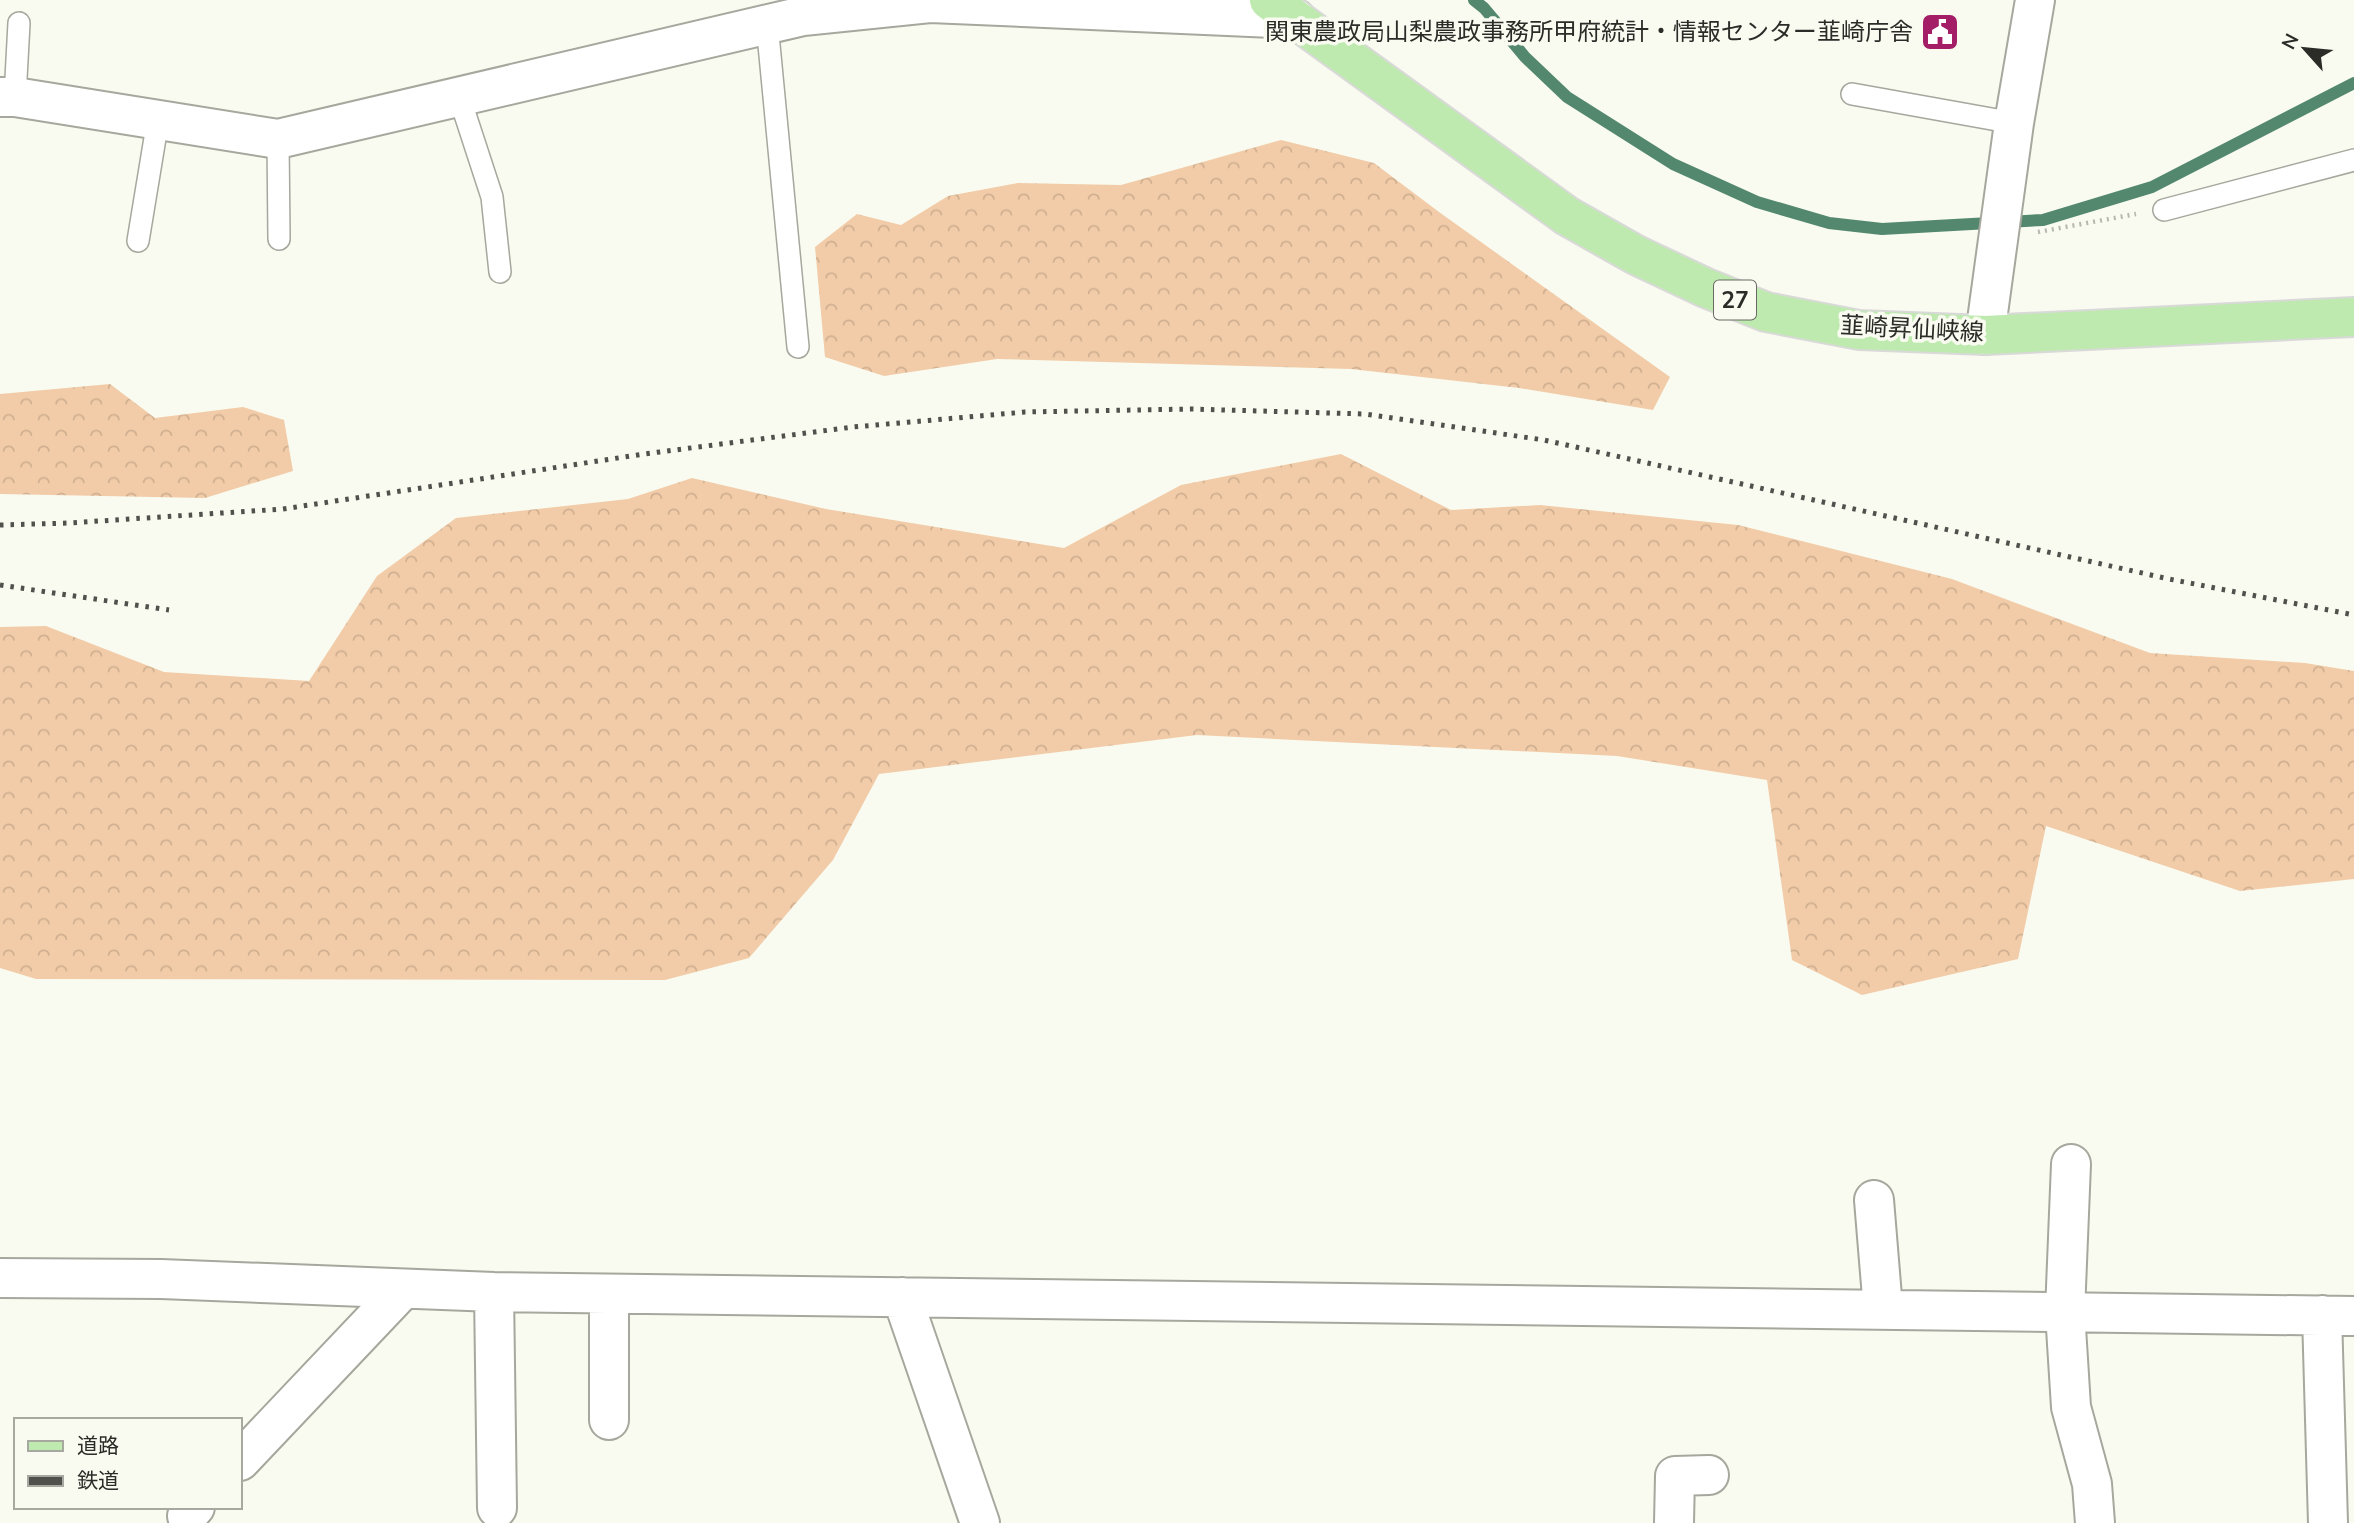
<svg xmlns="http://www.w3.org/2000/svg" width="2354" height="1523" viewBox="0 0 2354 1523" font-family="'Nunito Sans','Noto Sans JP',sans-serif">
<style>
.forest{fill:url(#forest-crowns)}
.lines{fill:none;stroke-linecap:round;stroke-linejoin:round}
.stream{stroke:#53886f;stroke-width:12}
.service-casing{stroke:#a6a79d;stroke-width:24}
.minor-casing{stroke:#a6a79d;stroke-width:42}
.primary-casing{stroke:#d9d9d8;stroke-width:42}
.path{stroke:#b6b8af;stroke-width:4.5;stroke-dasharray:2 5;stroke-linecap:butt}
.service{stroke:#fff;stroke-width:21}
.minor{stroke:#fff;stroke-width:38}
.primary{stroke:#beeab0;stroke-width:38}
.rail{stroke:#50514c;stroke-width:5;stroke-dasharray:3.5 7;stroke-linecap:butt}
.labels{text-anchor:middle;stroke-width:7;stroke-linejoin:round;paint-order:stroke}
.shield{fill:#f9fbf0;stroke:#696a64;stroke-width:2}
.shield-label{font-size:23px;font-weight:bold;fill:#2b2c28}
.poi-label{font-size:24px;fill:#2b2c28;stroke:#f9fbf0;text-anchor:end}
.street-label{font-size:24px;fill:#2b2c28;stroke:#f9fbf0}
</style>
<defs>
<pattern id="forest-crowns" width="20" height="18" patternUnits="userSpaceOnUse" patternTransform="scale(1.75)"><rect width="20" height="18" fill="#f2cca8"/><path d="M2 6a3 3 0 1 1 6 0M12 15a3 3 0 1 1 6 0" fill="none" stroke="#d0af91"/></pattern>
</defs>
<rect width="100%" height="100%" fill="#f9fbf0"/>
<path class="forest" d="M1281,140L1374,163L1439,212L1670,377L1653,410L1519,388L1351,369L997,359L884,376L825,357L815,247L857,214L901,225L948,196L1018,183L1121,185Z
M110,384L155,418L243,407L284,420L293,471L205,498L0,494V394Z
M1341,454L1451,510L1540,505L1738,525L1952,579L2150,653L2305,663L2354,671V879L2240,891L2046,826L2018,959L1862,995L1792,960L1767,780L1617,756L1197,735L879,774L833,860L749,958L665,980L36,979L0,968V627L46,626L164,672L309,681L377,576L456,518L628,499L692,478L826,509L1064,548L1181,485Z"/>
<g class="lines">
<path class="stream" d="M1474,0L1484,8L1525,57L1567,97L1673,164L1757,202L1829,223L1882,229L2043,220L2152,187L2354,83"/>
<defs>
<path id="service" d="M767,24L798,347
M1852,94L2014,123
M459,96L492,197L500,272
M15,97L19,23
M278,139L279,239
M2164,210L2354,160
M138,241L158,120"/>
<path id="minor" d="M0,97H15L278,139L803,16L930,3L1296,19
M1985,335L2014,123L2035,0
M2071,1164L2065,1312L2071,1407L2092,1484L2095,1523
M1874,1200L1883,1309
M0,1278L161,1279L494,1292L2354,1316
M494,1292L497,1508
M609,1294V1420
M902,1297L980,1523
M2322,1315L2328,1523
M240,1461L403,1289
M187,1516L195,1507
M1674,1523L1675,1476L1709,1475"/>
<path id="primary" d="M1269,0L1567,216L1636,255L1706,288L1766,312L1859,330L1985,335L2354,317"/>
</defs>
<use href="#service" class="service-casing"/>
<use href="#minor" class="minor-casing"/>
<use href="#primary" class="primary-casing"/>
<path class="path" d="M2038,232L2136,214"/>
<use href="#service" class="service"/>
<use href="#minor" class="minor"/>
<use href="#primary" class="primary"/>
<path class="rail" d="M0,525L69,523L283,509L644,454L853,427L1025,412L1190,409L1365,414L1544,440L2169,579L2354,615
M0,585L169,610"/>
</g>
<defs>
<symbol id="civic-square" viewBox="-11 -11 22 22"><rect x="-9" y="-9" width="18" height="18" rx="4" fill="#a31d67" stroke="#f9fbf0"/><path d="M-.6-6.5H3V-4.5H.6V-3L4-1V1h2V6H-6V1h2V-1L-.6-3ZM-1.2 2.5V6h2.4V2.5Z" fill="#fff"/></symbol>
</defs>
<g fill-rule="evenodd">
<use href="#civic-square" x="1918" y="10" width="44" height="44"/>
</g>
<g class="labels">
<rect class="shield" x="1714" y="280.5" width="42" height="39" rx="5"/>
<g class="shield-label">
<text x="1735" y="308">27</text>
</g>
<g class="poi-label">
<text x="1913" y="40">関東農政局山梨農政事務所甲府統計・情報センター韮崎庁舎</text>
</g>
<g class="street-label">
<text transform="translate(1912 329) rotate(3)" y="8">韮崎昇仙峡線</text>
</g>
</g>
<rect x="14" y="1418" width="228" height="91" fill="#f9fbf0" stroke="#a7a8a0" stroke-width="2"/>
<rect x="28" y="1441" width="35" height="10" fill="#beeab0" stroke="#a7a8a0" stroke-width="2"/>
<text x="77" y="1453" font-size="21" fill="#2b2c28">道路</text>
<rect x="28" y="1476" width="35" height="10" fill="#50514c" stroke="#a7a8a0" stroke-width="2"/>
<text x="77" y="1488" font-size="21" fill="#2b2c28">鉄道</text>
<g transform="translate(2305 49) rotate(297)" stroke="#f9fbf0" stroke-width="5" paint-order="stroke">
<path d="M0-5L12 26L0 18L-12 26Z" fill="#2b2c28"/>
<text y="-10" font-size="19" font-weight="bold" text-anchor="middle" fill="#2b2c28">N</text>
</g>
</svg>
